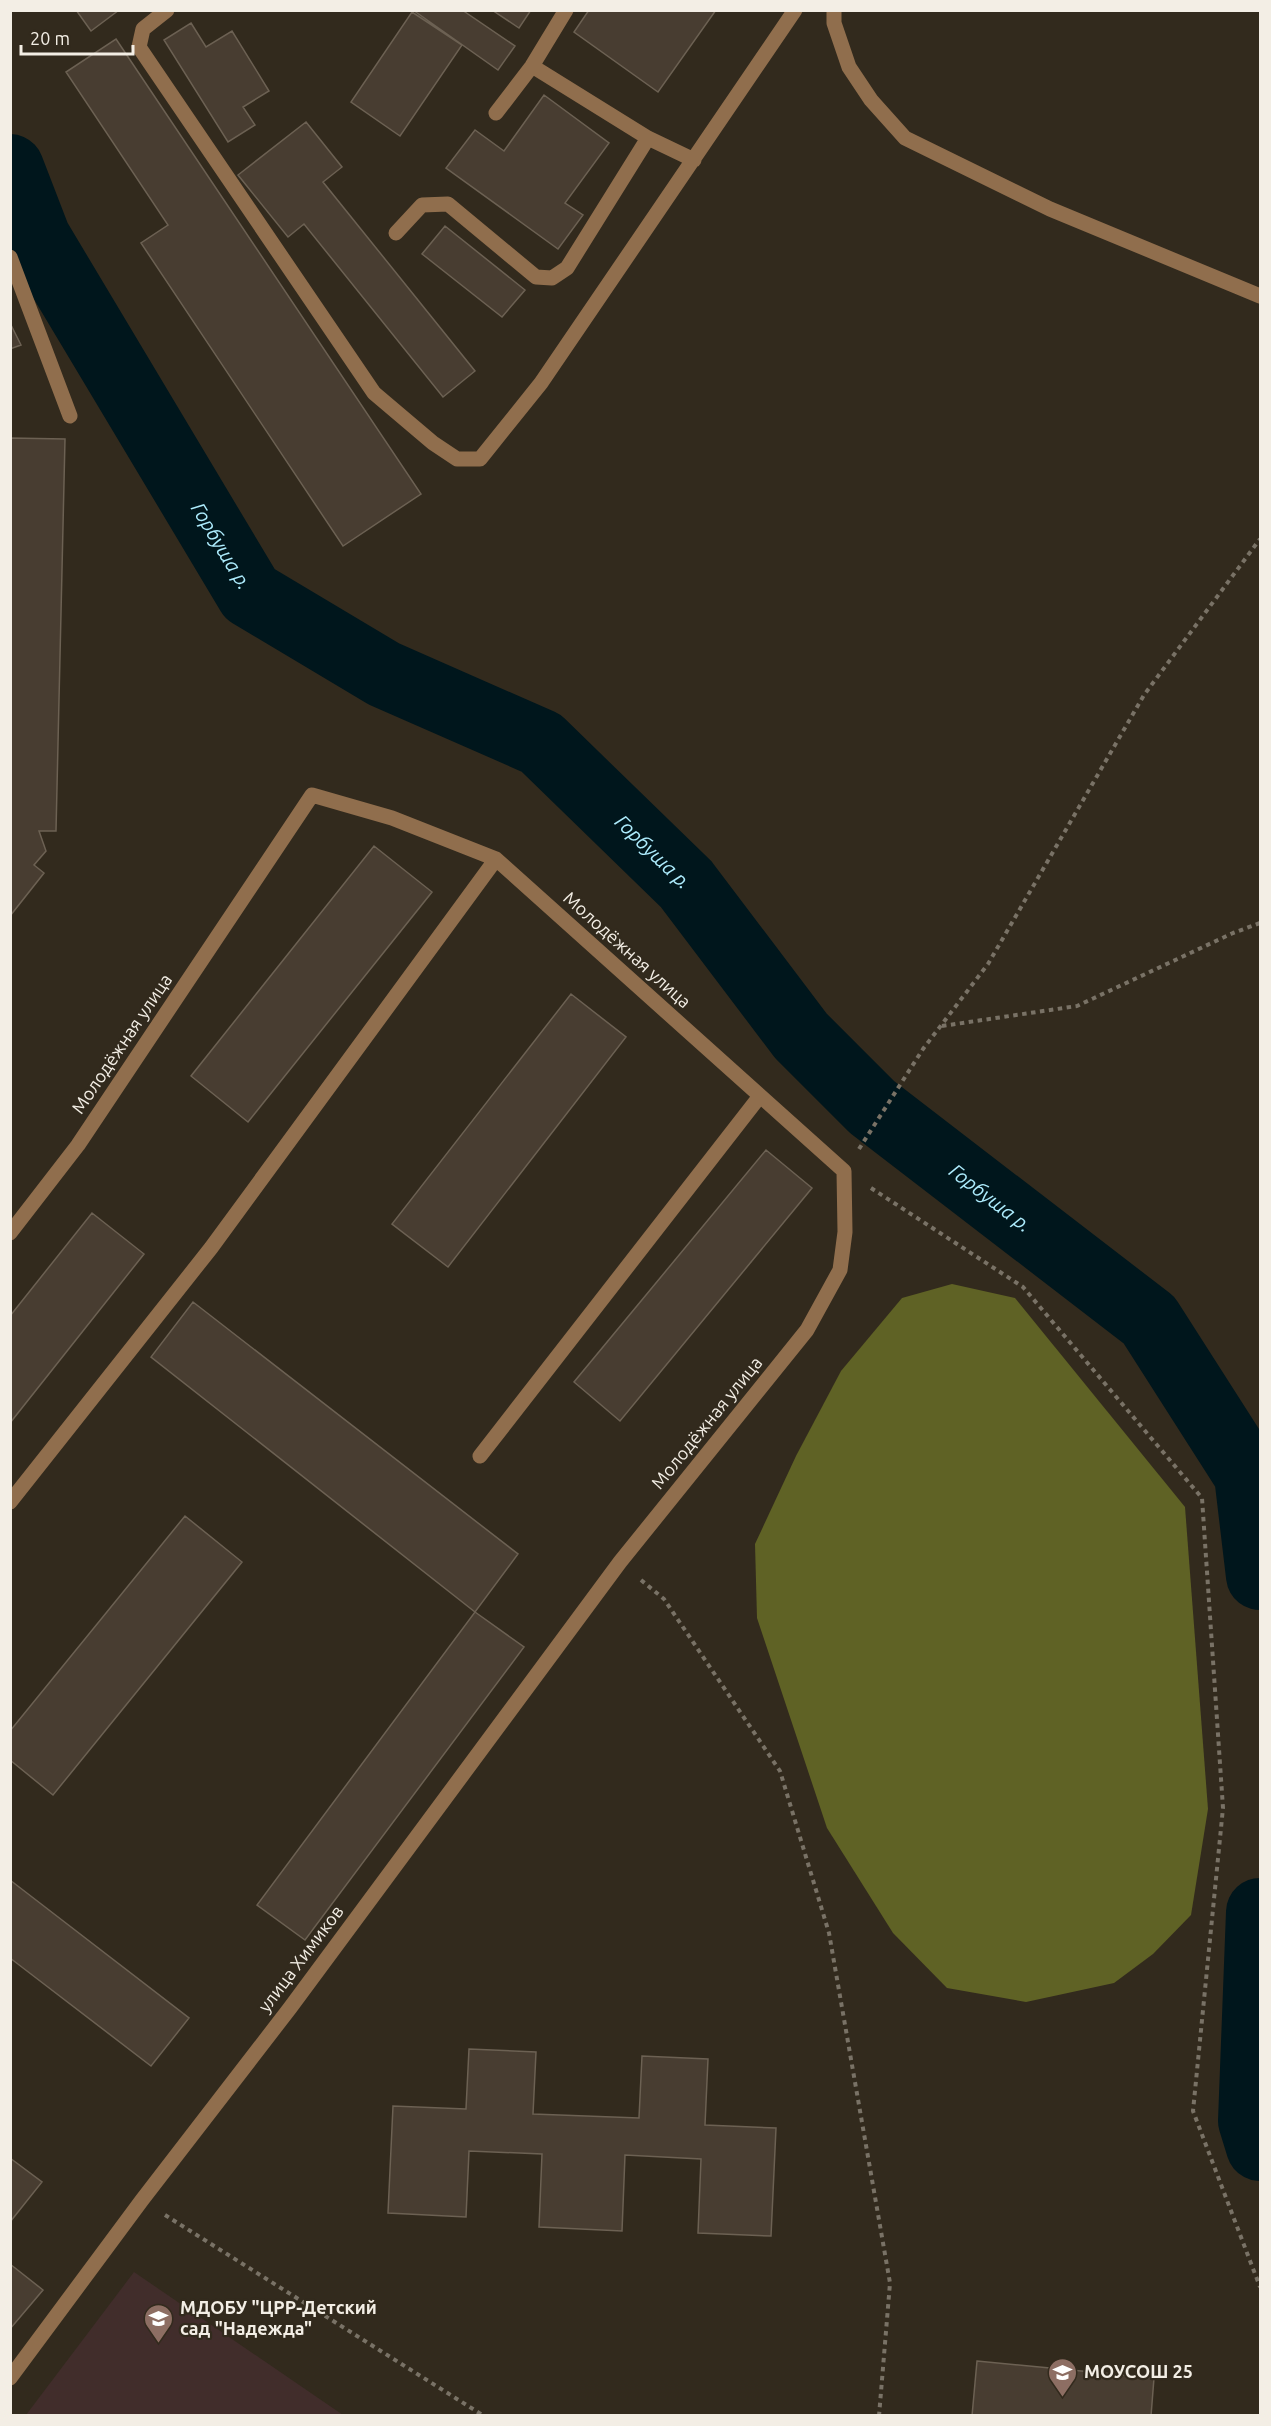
<svg xmlns="http://www.w3.org/2000/svg" width="1271" height="2426" viewBox="0 0 1271 2426" font-family="Ubuntu,sans-serif">
<style>
.education{fill:#412d2b}
.forest{fill:#5f6225}
.lines{fill:none;stroke-linecap:round;stroke-linejoin:round}
.river{stroke:#00161c;stroke-width:68}
.building{fill:#483d31;stroke:#6c6153;stroke-width:1.5}
.path{stroke:#797266;stroke-width:4;stroke-dasharray:4.5 4.5;stroke-linecap:butt}
.minor{stroke:#906e4d;stroke-width:15}
.labels{text-anchor:middle;stroke-width:4.5;stroke-linejoin:round;paint-order:stroke}
.street-label{font-size:18px;fill:#f3eee5;stroke:#322a1d}
.poi-label{font-size:18px;font-weight:bold;fill:#f3eee5;stroke:#322a1d;text-anchor:start}
.water-label{font-size:20px;font-style:italic;fill:#adecfd;stroke:#322a1d}
</style>
<rect width="100%" height="100%" fill="#322a1d"/>
<path class="education" d="M134,2272L343,2415H26Z"/>
<path class="forest" d="M952,1284L1015,1298L1185,1507L1208,1809L1191,1915L1153,1954L1114,1983L1026,2002L947,1988L893,1933L827,1828L757,1618L755,1544L796,1456L841,1371L902,1298Z"/>
<g class="lines">
<g class="river">
<path id="s1" d="M10,168L37,238L250,594L384,674L541,743L686,884L801,1036L872,1107L1149,1320L1248,1475L1260,1576"/>
<path d="M1260,1912L1252,2121L1260,2147"/>
</g>
</g>
<path class="building" d="M76,10H119L91,31Z
M413,10H462L515,46L498,70Z
M492,10H531L519,28Z
M589,10H716L658,92L574,32Z
M412,12L462,45L400,136L351,102Z
M191,23L206,47L232,31L269,91L243,107L255,125L228,142L164,40Z
M116,39L421,494L343,546L141,243L168,225L66,72Z
M544,95L609,143L565,203L583,215L558,249L446,168L475,130L504,151Z
M306,122L342,167L323,182L475,371L443,397L304,224L288,237L238,175Z
M445,226L525,290L502,317L422,254Z
M10,323L21,345L10,349Z
M10,438L65,439L56,831H39L46,851L34,865L44,873L10,916Z
M374,846L432,892L248,1122L191,1076Z
M571,994L626,1037L448,1267L392,1224Z
M766,1150L812,1188L620,1421L574,1382Z
M92,1213L144,1254L10,1423V1316Z
M193,1302L518,1554L475,1612L151,1357Z
M185,1516L242,1562L53,1795L10,1760V1731Z
M475,1612L524,1647L305,1940L257,1905Z
M10,1880L189,2018L151,2066L10,1958Z
M469,2049L536,2052L533,2114L639,2118L642,2056L708,2059L705,2125L776,2128L771,2236L698,2233L701,2159L625,2155L622,2231L539,2227L542,2154L469,2151L466,2217L388,2213L393,2106L466,2109Z
M10,2158L42,2182L10,2222Z
M10,2264L43,2290L10,2329Z
M977,2361L1154,2378L1151,2416H972Z"/>
<g class="lines">
<path class="path" d="M942,1026L1077,1006L1233,933L1260,923
M859,1149L923,1049L988,964L1144,695L1260,539
M871,1188L1023,1287L1202,1498L1223,1808L1193,2111L1260,2287
M641,1580L664,1599L780,1771L829,1933L890,2283L879,2416
M165,2215L484,2416"/>
<path class="minor" d="M167,10L143,29L139,47L374,393L433,443L457,459H480L541,383L795,10
M834,10V23L849,67L871,100L905,138L1050,209L1260,296
M532,66L648,138L694,160
M496,113L532,66L566,10
M396,233L422,205L448,204L536,277L552,278L567,268L648,138
M10,257L70,416
M10,1233L78,1145L312,795L392,818L496,859L844,1171L845,1232L840,1270L807,1330L620,1562L290,2008L142,2200L10,2378
M480,1456L760,1096
M10,1502L211,1248L496,859"/>
</g>
<defs>
<symbol id="school-pin" viewBox="-11 -11 22 30"><path d="M0 17L-7.5 6A9.5 9.5 0 1 1 7.5 6Z" fill="#8d6e63" stroke="#322a1d"/><path d="M0-5L7-2L0 1L-7-2ZM-4 1L0 2.5L4 1V4Q0 6-4 4Z" fill="#fff"/></symbol>
</defs>
<g fill-rule="evenodd">
<use href="#school-pin" x="142" y="2302" width="33" height="45"/>
<use href="#school-pin" x="1046" y="2356" width="33" height="45"/>
</g>
<g class="labels">
<g class="street-label">
<text transform="translate(627 950) rotate(42)" y="6">Молодёжная улица</text>
<text transform="translate(122 1044) rotate(-56)" y="6">Молодёжная улица</text>
<text transform="translate(707 1423) rotate(-51)" y="6">Молодёжная улица</text>
<text transform="translate(301 1959) rotate(-53)" y="6">улица Химиков</text>
</g>
<g class="poi-label">
<text x="180" y="2314">МДОБУ "ЦРР-Детский<tspan x="180" dy="21">сад "Надежда"</tspan></text>
<text x="1084" y="2378">МОУСОШ 25</text>
</g>
<g class="water-label">
<text dy="7" stroke="none"><textPath href="#s1" startOffset="434">Горбуша р.</textPath></text>
<text dy="7" stroke="none"><textPath href="#s1" startOffset="974">Горбуша р.</textPath></text>
<text dy="7" stroke="none"><textPath href="#s1" startOffset="1460">Горбуша р.</textPath></text>
</g>
</g>
<rect width="1271" height="2426" fill="none" stroke="#f3eee5" stroke-width="24"/>
<path d="M21 45v9h112v-9" fill="none" stroke="#f3eee5" stroke-width="3"/>
<text x="30" y="45" font-size="18" fill="#f3eee5" stroke="#322a1d" stroke-width="4.5" paint-order="stroke">20 m</text>
</svg>
